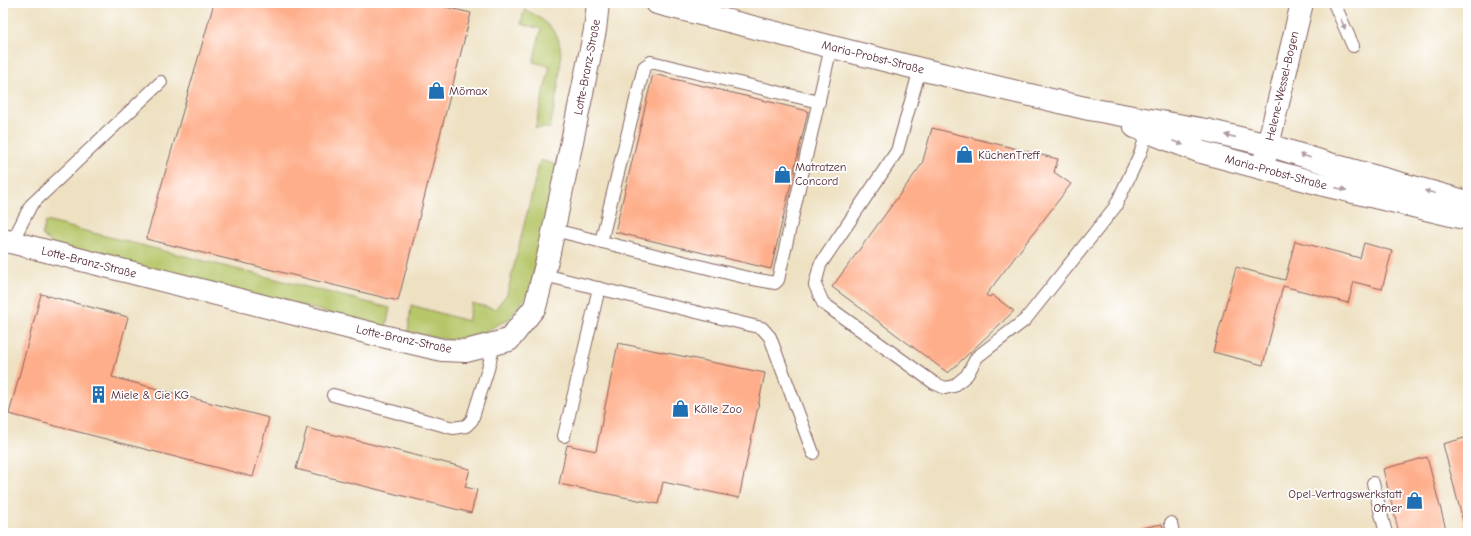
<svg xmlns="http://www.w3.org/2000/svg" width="1471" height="536" viewBox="0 0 1471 536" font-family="'Comic Neue',sans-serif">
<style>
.green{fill:#b6c669;stroke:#80724a}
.building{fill:#feae8a}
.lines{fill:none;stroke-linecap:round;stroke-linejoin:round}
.lane-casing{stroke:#836360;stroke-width:14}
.street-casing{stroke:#836360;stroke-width:24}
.lane{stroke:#fff;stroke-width:12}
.street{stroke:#fff;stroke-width:22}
.oneway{fill:#ae9aa0}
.labels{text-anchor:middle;stroke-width:3.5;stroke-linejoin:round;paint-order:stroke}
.street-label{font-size:12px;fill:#4a1f2b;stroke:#fff}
.poi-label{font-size:12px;fill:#4a1f2b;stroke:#fff;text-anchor:start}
</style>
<rect width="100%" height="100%" fill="#fff"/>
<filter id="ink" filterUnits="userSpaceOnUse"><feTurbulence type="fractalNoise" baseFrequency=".025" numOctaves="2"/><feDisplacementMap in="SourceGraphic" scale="8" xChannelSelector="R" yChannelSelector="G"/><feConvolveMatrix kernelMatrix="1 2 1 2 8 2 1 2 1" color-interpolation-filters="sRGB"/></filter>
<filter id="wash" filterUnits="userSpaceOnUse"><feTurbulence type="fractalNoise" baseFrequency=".012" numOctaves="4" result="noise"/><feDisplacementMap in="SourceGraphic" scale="16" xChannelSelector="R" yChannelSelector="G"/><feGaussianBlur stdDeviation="0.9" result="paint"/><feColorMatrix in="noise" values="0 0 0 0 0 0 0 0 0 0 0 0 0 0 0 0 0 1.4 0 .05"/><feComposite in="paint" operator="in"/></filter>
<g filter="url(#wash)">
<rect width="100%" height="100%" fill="#eee1c2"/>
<path class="green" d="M524,10C534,13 541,18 548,25C550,28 554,30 556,34C568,53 554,106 550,128H535L550,66L533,62L541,29L521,24Z
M540,160L558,165L530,291L509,319L478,335L450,340L408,332L411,305L468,321L472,303L495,309L507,294Z
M46,221L390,308L386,327L53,244L42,235Z"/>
<g id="blocks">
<path class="building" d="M214,3H428L471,13L398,301L146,239Z
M653,74L808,111L771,269L615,232Z
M932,128L1058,159L1054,172L1071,184L986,295L989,297L992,295L1014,311L948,373L832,287L922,164Z
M1295,241L1360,258L1364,243L1392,251L1382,289L1354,282L1348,303L1283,286L1263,365L1213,352L1236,267L1285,280Z
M41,294L128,317L112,377L269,418L253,477L9,414Z
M618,343L765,373L739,498L663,482L658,504L559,484L567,445L596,451Z
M307,428L470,469L465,487L477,490L471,513L296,469Z
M1468,437V533H1466L1443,444Z
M1427,457L1447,533H1399L1383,469Z
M1162,524L1164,533H1132L1131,530Z"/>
</g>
</g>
<g filter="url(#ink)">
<use href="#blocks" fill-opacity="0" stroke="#836360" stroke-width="1"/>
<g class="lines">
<defs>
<path id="lane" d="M1334,3L1353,46
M920,69L897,151L820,265L815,285L823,303L934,383L945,388L954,386L967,375L977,357L1025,320L1115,207L1140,154L1149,127
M554,230L748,278L775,283L778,280L831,47
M12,242L31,205L161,82
M601,242L644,67L651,62L819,102
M544,275L762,328L770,337L813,453
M333,395L453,428L466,426L472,420L488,369L494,344
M564,436L599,288
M1373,483L1386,533
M1171,523L1173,533"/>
<path id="street" d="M657,3L920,69L1089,109L1206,130L1268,145L1330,164L1468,202
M1135,127L1201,152L1324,185L1468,219
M1265,158L1302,3
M3,240L374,334L442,350L466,351L509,340L535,307L548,257L595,30L598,3"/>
</defs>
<use href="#lane" class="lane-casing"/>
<use href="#street" class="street-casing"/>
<use href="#lane" class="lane"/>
<use href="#street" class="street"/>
</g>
<defs><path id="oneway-solid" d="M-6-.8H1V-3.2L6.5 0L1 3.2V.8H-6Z"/></defs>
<g class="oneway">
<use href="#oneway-solid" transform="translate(1343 24) rotate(66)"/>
<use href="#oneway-solid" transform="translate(1230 136) rotate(-167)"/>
<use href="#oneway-solid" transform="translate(1178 143) rotate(21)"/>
<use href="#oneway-solid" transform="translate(1305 156) rotate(-162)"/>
<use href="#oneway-solid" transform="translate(1341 189) rotate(14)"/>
<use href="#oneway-solid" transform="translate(1430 192) rotate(-165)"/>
</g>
</g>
<defs>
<symbol id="shop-bare" viewBox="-9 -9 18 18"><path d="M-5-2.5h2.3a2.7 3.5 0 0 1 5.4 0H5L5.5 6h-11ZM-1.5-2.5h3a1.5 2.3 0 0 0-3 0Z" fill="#1f6fb2" stroke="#fff" stroke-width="2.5" paint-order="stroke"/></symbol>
<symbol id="building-bare" viewBox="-9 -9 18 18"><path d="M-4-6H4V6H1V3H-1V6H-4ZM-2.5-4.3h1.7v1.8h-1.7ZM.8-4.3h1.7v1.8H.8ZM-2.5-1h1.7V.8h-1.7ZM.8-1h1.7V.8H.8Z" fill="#1f6fb2" stroke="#fff" stroke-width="2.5" paint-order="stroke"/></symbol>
</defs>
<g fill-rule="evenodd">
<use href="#shop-bare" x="424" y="78" width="25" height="25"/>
<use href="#shop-bare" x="952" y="142" width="25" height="25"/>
<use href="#shop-bare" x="770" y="162" width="25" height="25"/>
<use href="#building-bare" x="86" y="382" width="25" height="25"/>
<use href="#shop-bare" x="668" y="396" width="25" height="25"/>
<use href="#shop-bare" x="1402" y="488" width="25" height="25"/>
</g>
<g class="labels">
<g class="street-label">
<text transform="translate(873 57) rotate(14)" y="4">Maria-Probst-Straße</text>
<text transform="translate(587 67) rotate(-79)" y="4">Lotte-Branz-Straße</text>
<text transform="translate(1282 86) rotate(-77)" y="4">Helene-Wessel-Bogen</text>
<text transform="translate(1276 172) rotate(15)" y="4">Maria-Probst-Straße</text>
<text transform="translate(89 262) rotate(14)" y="4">Lotte-Branz-Straße</text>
<text transform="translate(404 339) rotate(12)" y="4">Lotte-Branz-Straße</text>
</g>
<g class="poi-label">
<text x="449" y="95">Mömax</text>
<text x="978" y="159">KüchenTreff</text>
<text x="795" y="171">Matratzen<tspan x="795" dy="14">Concord</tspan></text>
<text x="111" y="399">Miele &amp; Cie KG</text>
<text x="694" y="413">Kölle Zoo</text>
<text x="1402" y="498" text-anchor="end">Opel-Vertragswerkstatt<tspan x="1402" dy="14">Ofner</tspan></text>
</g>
</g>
<rect width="1471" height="536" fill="none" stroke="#fff" stroke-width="16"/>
</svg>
